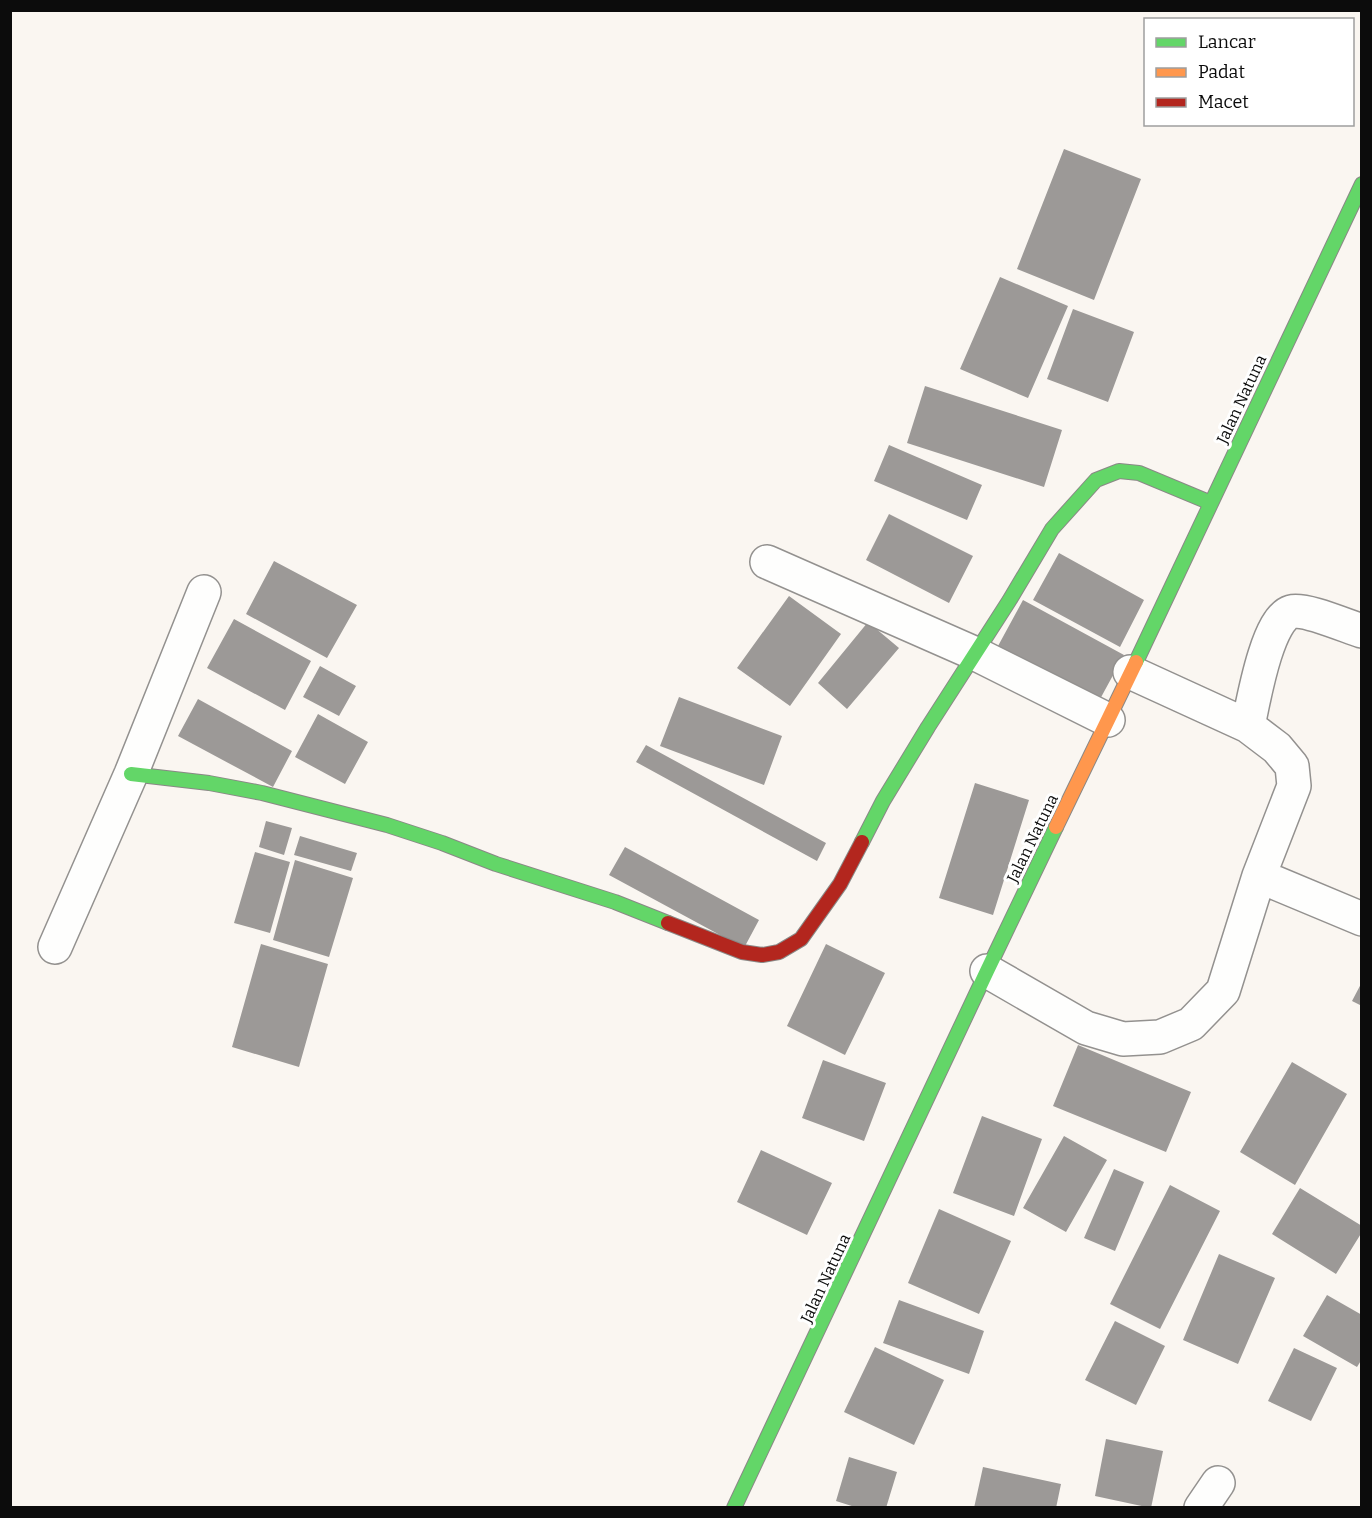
<svg xmlns="http://www.w3.org/2000/svg" width="1372" height="1518" viewBox="0 0 1372 1518" font-family="Bitter,serif">
<style>
.building{fill:#9c9997}
.lines{fill:none;stroke-linecap:round;stroke-linejoin:round}
.street-casing{stroke:#93918f;stroke-width:36}
.fast-casing{stroke:#8a8886;stroke-width:16}
.slow-casing{stroke:#8a8886;stroke-width:16}
.jam-casing{stroke:#8a8886;stroke-width:16}
.street{stroke:#fefefd;stroke-width:33}
.fast{stroke:#63d668;stroke-width:14}
.slow{stroke:#ff974d;stroke-width:14}
.jam{stroke:#b3261e;stroke-width:14}
.labels{text-anchor:middle;stroke-width:6;stroke-linejoin:round;paint-order:stroke}
.street-label{font-size:16px;fill:#0c0c0c;stroke:#fff}
</style>
<rect width="100%" height="100%" fill="#faf6f1"/>
<path class="building" d="M1064,149L1141,179L1094,300L1017,269Z
M1000,277L1068,306L1028,398L960,369Z
M1073,309L1134,332L1108,402L1047,379Z
M925,386L1062,430L1044,487L907,443Z
M889,445L982,485L967,520L874,481Z
M889,514L973,556L949,603L866,560Z
M1059,553L1144,600L1120,647L1033,600Z
M274,561L357,605L327,658L246,614Z
M789,596L841,634L790,706L737,668Z
M1023,600L1124,655L1099,701L998,646Z
M234,619L311,661L285,710L207,668Z
M868,622L899,648L847,709L818,683Z
M320,666L356,686L339,716L303,697Z
M679,697L782,736L764,785L660,746Z
M198,699L292,751L273,787L178,736Z
M318,714L368,742L345,784L295,757Z
M646,745L826,843L817,861L636,762Z
M975,783L1029,800L993,915L939,898Z
M266,821L292,828L284,855L259,847Z
M300,836L357,853L351,871L294,855Z
M625,847L759,920L744,948L609,875Z
M255,852L290,862L270,933L234,923Z
M295,860L353,878L329,957L273,940Z
M261,944L328,964L299,1067L232,1047Z
M826,944L885,973L845,1055L787,1026Z
M1362,982V1006L1352,1001Z
M1078,1045L1191,1092L1166,1152L1053,1106Z
M823,1060L886,1083L864,1141L802,1118Z
M1292,1062L1347,1094L1295,1185L1240,1152Z
M982,1116L1042,1139L1014,1216L953,1193Z
M1064,1136L1107,1160L1066,1232L1023,1208Z
M761,1150L832,1183L807,1235L737,1202Z
M1114,1169L1144,1182L1115,1251L1084,1238Z
M1170,1185L1220,1211L1160,1329L1110,1304Z
M1300,1188L1362,1226V1232L1336,1274L1272,1234Z
M939,1209L1011,1241L979,1314L908,1283Z
M1219,1254L1275,1278L1238,1364L1183,1340Z
M1327,1295L1362,1315V1359L1357,1367L1303,1336Z
M899,1300L984,1331L969,1374L883,1343Z
M1115,1321L1165,1346L1136,1405L1085,1380Z
M875,1347L944,1380L914,1445L844,1412Z
M1294,1348L1337,1368L1311,1421L1268,1401Z
M1106,1439L1163,1451L1151,1508L1095,1496Z
M849,1457L897,1472L886,1508H858L836,1501Z
M983,1467L1061,1484L1056,1508H974Z"/>
<g class="lines">
<defs>
<path id="street" d="M767,562L976,654L1108,720
M1248,726C1253,703 1267,619 1291,612C1305,608 1346,626 1362,631
M1259,876L1362,919
M55,947L131,774L204,592
M987,971L1086,1028L1123,1039L1160,1037L1191,1024L1223,991L1259,876L1294,786L1292,766L1277,748L1248,726L1130,672
M1201,1508L1218,1483"/>
<path id="fast" d="M1136,662L1362,184
M131,774L209,783L262,793L387,825L442,843L496,864L615,902L668,923
M862,842L883,801L928,727L1009,601L1052,529L1096,480L1119,471L1139,473L1211,503
M734,1508L987,971L1056,827"/>
<path id="slow" d="M1056,827L1136,662"/>
<path id="jam" d="M668,923L742,952L762,955L779,952L801,939L840,884L862,842"/>
</defs>
<use href="#street" class="street-casing"/>
<use href="#fast" class="fast-casing"/>
<use href="#slow" class="slow-casing"/>
<use href="#jam" class="jam-casing"/>
<use href="#street" class="street"/>
<use href="#fast" class="fast"/>
<use href="#slow" class="slow"/>
<use href="#jam" class="jam"/>
</g>
<g class="labels">
<g class="street-label">
<text transform="translate(1241 399) rotate(-65)" y="6">Jalan Natuna</text>
<text transform="translate(1032 838) rotate(-64)" y="6">Jalan Natuna</text>
<text transform="translate(825 1278) rotate(-65)" y="6">Jalan Natuna</text>
</g>
</g>
<rect width="1372" height="1518" fill="none" stroke="#0c0c0c" stroke-width="24"/>
<rect x="1144" y="18" width="210" height="108" fill="#ffffff" stroke="#9e9e9e" stroke-width="1.5"/>
<rect x="1156" y="38" width="30" height="9" fill="#63d668" stroke="#9e9e9e" stroke-width="1.5"/>
<text x="1198" y="48" font-size="18" fill="#0c0c0c">Lancar</text>
<rect x="1156" y="68" width="30" height="9" fill="#ff974d" stroke="#9e9e9e" stroke-width="1.5"/>
<text x="1198" y="78" font-size="18" fill="#0c0c0c">Padat</text>
<rect x="1156" y="98" width="30" height="9" fill="#b3261e" stroke="#9e9e9e" stroke-width="1.5"/>
<text x="1198" y="108" font-size="18" fill="#0c0c0c">Macet</text>
</svg>
